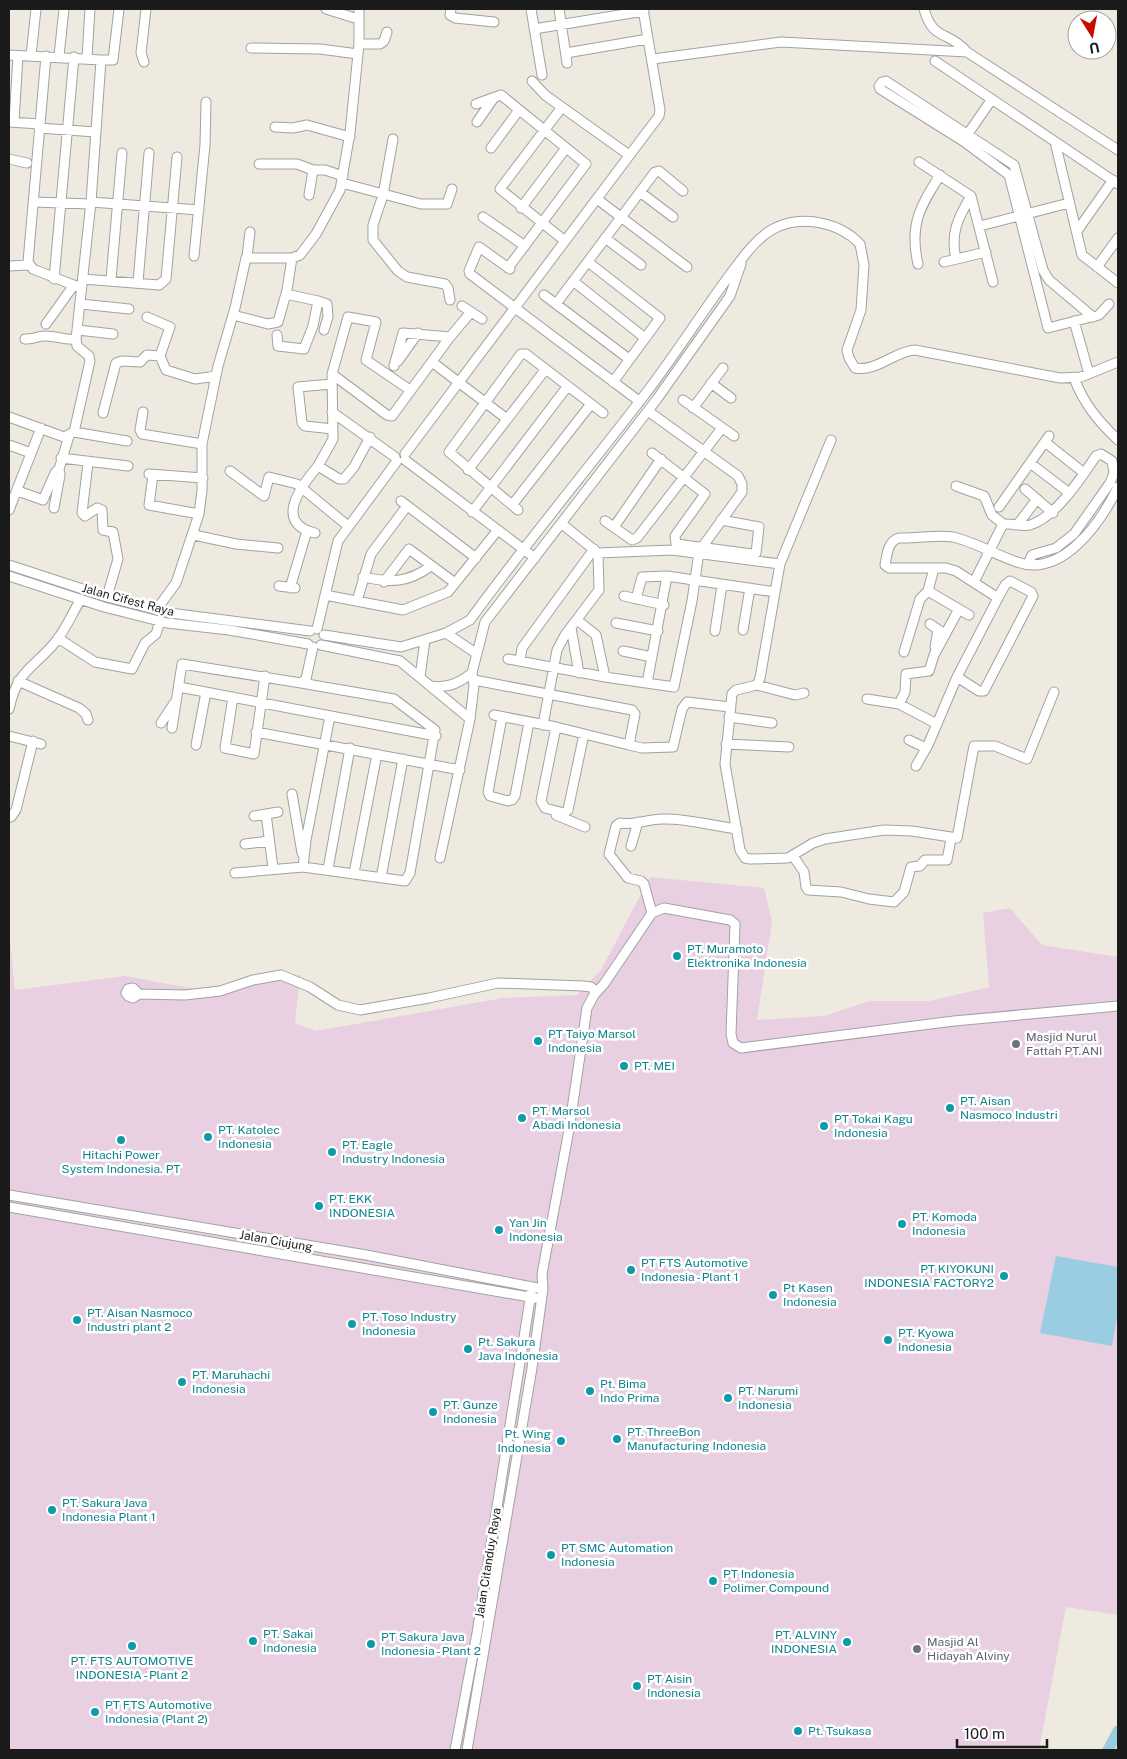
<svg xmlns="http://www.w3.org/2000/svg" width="1127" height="1759" viewBox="0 0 1127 1759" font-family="'Public Sans',sans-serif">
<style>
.industrial{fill:#e8d0e2}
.water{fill:#9acde1}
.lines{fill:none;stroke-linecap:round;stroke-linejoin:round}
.river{stroke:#9acde1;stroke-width:11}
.minor-casing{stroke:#a2a2a2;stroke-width:11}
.minor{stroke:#fff;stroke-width:9}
.culture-dot{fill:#0f9aa8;stroke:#fff;stroke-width:2}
.worship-dot{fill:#6b7280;stroke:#fff;stroke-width:2}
.labels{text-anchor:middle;stroke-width:5;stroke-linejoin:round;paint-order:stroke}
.street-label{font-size:12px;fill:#1b1b1b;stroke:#fff}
.culture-label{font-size:12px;fill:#0d838f;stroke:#fff;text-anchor:start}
.worship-label{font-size:12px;fill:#5b616d;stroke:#fff;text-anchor:start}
</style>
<rect width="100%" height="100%" fill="#eeeadf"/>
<path class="industrial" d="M650,877L764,888L772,922L757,1020L824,1016L869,1001H930L989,987L983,913L1010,908L1042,945L1118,957V1615L1066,1607L1039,1750H9V931L15,990L125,976L195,989L300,975L295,1023L316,1031L503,998L577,995L601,970Z"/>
<path class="water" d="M1056,1256L1118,1267V1311L1112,1346L1040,1333Z"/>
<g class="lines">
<path class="river" d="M1108,1750L1118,1731"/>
<defs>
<path id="minor" d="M326,9L358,19
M451,9L450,15L455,18L494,22
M531,9L542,75
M559,9L567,63
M924,9C933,42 949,30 967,52
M534,29L644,11
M359,44H380L384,41L387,32
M251,48L320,49L358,54
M566,53L648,39
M9,55L101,60
M31,56L36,9
M46,56L28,262L33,269L81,288
M59,56L64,9
M87,58L90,9
M653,59L781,42L967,52L1118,150
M935,61L1118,184
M144,62L141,53L146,9
M532,81L545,95L629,155
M476,104L501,95L586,164L508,268
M562,107L500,189L565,241
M9,122L40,124
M14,122L18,56
M477,122L493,99
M275,127L293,128L307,125L350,137
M39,128L96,132
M965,138L992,99
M393,139L383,195L373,225V240L398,271L407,277L445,284L448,288L450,300
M1055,142L1082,255L1118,283
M491,148L519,110
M9,159L27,163
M919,162L971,196L993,282
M259,164H297L313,170
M342,183L421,204H447L452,189
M640,192L673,217
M309,195L313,170H325L343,176
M597,199L687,267
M34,202L90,204
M91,202L199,210
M521,208L566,148
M483,217L525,246
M980,226L1069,203
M1077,231L1113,180
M605,238L641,265
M194,256L205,145L206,102
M247,257L250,232
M956,259C950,233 958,218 971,196
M588,262L660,318L613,382
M944,262L986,252
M918,264C909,225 920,207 940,175
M9,266L28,265
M1097,267L1118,238
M510,269L479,247L469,271L470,274L639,401
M54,279L74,57
M83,279L159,285L166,279L177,157
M111,279L122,153
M573,281L645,338
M138,282L149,153
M286,294L318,301
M544,295L629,359
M81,304L129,309
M556,304L655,172L659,171L683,191
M462,306L482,319
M233,315L268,324L278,322L287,290L292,258
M147,317L170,327L160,356L166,370L195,379L216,376
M1093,317L1049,280L1043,270L1014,165L886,81L882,82L879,86L880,89L963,141L1009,175L1048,328L1099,315L1109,304
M1074,321L1089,374
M46,324L74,285
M78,330L113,334
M277,335L278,346L304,349L313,326L318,301L327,304L328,317L324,330
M25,339C33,340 37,336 44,336C55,335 65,341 76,339
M398,361L418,333
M432,362L507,419
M394,366L403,333L450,337
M332,374L387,415L392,416L450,337L471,312
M1074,378C1084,404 1098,421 1118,440
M711,383L731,398
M332,384L298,387L302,423L305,426L333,429
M683,400L734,436
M693,408L723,368
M648,411L738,476L742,484V492L703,546
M143,412L140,430L142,434L202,444
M332,412L395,457
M103,413L116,363L122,361L140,362L147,355L160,356
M9,417L64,437L74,432L127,441
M74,432L90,361L89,356L77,346L76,339L91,202L101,60H113L119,9
M370,437L354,467L344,479H339L318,466L333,439L332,374L348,317L376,322L366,360L410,390
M1045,442L1084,473
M9,445L31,453
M652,453L705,494L675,536L676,544L752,554L756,553L759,527L721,520
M405,454L659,116L660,110L643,9
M61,458L128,466
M405,460L535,558
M88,463L82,513L85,516L97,508L102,510L103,530L113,532L118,559L107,597
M1030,463L1068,492
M468,470L545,370
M230,471L264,496L269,477L297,484L348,526
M149,474L203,478
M153,475L149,505L199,514
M956,486L984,496L992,515L1003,524
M1025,489L1053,513
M18,491L43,500L55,473L59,469
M401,501L476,558
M512,505L591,404
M999,507L1049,436
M54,508L60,475L59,469L69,436
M9,510L41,428
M518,510L449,452L521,354H526L603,413
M472,512L567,387
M605,521L632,540L637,538L722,428
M1018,524L1037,499
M614,527L661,459
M315,533C273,523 301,486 318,466
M194,535L236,544L278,548
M598,553L672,550L780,564L760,678L757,685L736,690L732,694L725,764L740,850L745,858L750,859L788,858L813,843L825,839L884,830L912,831L957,838L974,746H995L1027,759L1054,692
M780,564L831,440
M9,565L107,597L170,613L310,631
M934,568L928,591L969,615
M9,576L104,607L167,623L229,630L308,644
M363,577C390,583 408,583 431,566
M384,582L409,549L455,583
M974,582L1003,524C1011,523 1022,527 1030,525C1056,517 1081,478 1096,456L1101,454L1112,461L1114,473L1110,483L1074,534L1056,548L1032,555L1028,564
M279,586L295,588
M290,588L307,531
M325,595L403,610L448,592L497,531
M624,596L664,605
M998,598L1005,585L1010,581L1031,592L1033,596L984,691H979L957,677L998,598L956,571L946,568H889L885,565C887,554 888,541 899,538C916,539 937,534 953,537C975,542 996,555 1017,562C1063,578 1101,522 1118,487
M636,599L642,577L667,576L775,592
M357,601L371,554L407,506
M157,609L176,583L199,514L202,490V444L218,366L235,308L246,258H292L300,255L316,234L340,190L350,133L359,44V9
M577,620L596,635L605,677
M616,623L658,631
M930,624L943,633
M571,628L579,673
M317,629L338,541L397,461
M743,630L750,588
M715,631L722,585
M446,633L477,654
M324,635L401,647L446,633L470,620C526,543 588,469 646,393C675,355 701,314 729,276C741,260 755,239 773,229C801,214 839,222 860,244L864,265L861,310L847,350L849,358L855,368C877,372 895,351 915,350L1060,378L1081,377L1118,362
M58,638L95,662L132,669L145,643L156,634L160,621
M321,645L400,661L470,719
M935,647L938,630
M623,651L652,657
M904,652L920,599L928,591
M508,659L605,677L674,687L692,601L699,552
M520,661L522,648L594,549
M420,677L425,640
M474,680L632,710L635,714L629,745L556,727L494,715
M18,681L79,708L86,714L88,720
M301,683L394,699L435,730L410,873L405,881L303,867L306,840L330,716
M647,683L667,576
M757,685L795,695L804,693
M431,686C446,689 461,682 472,673
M179,687L436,736
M233,697L225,748L254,754L265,676
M867,699L899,704L937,724
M899,704L905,692L906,674L929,671L934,655L959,609
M9,709C18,668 34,669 57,640C66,628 73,612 81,599
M502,717L488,792L490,796L508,801L512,800L515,796L529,722
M729,717L772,723
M161,723L175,702
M543,725L557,650L565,635L599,590L598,553L562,524
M556,727L541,801L545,808L564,813L568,810L569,805L584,734
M172,728L182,664L301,683L306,679L313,647
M256,732L460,770
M9,736L41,744
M909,740L926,748
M726,744L789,747
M196,745L206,692
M629,745L642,748L673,747L682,709L687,702L730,707
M916,766L928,745L957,677
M292,794L302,853
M266,814L273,868
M556,815L585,827
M254,816L278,812
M9,817H11L16,810L33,741
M245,844L269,841
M631,846L638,822
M793,856L804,872L806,887L808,890L841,892L869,899L894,902L904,892L911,867L920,866L925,860H947L951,839
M440,858L470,719L474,685L472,673L485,622L657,399L730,296L741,264
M328,869L350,748
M235,873L303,867
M354,873L377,754
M381,878L403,759
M652,913L644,884L641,881L628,878L609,854L616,826L620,823C635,826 647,819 662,819C687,818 712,826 737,829
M139,994L133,998L128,996L126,993L128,989L133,988L139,994L185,995L220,991L253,980L281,975L310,987L338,1005L360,1010L429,998L498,983L583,986L591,987L596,992
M9,1195L366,1255L543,1289
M9,1207L541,1299
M455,1750L477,1633L531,1293
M467,1750L532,1368L543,1289L542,1274L569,1130L587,1008L594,995L604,984L652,913L664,908L730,920L735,924L731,1034L733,1043L741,1048L954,1021L1118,1006"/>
</defs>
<use href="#minor" class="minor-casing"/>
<use href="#minor" class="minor"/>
</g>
<g class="culture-dot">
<circle cx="677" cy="956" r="5"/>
<circle cx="538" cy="1041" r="5"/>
<circle cx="624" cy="1066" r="5"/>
<circle cx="950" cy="1108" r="5"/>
<circle cx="522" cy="1118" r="5"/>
<circle cx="824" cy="1126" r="5"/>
<circle cx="208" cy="1137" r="5"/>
<circle cx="121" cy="1140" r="5"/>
<circle cx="332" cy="1152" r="5"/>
<circle cx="319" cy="1206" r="5"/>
<circle cx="902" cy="1224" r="5"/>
<circle cx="499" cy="1230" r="5"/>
<circle cx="631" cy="1270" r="5"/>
<circle cx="1004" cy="1276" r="5"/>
<circle cx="773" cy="1295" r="5"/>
<circle cx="77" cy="1320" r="5"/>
<circle cx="352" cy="1324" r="5"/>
<circle cx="888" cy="1340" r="5"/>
<circle cx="468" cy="1349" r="5"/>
<circle cx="182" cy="1382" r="5"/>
<circle cx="590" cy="1391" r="5"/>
<circle cx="728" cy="1398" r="5"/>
<circle cx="433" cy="1412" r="5"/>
<circle cx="617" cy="1439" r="5"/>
<circle cx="561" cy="1441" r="5"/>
<circle cx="52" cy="1510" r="5"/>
<circle cx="551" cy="1555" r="5"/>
<circle cx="713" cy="1581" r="5"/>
<circle cx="253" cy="1641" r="5"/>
<circle cx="847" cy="1642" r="5"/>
<circle cx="371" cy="1644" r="5"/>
<circle cx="132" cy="1646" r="5"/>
<circle cx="637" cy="1686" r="5"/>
<circle cx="95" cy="1712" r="5"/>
<circle cx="798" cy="1731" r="5"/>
</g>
<g class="worship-dot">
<circle cx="1016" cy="1044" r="5"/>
<circle cx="917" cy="1649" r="5"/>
</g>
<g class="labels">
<g class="street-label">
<text transform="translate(128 600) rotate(15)" y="4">Jalan Cifest Raya</text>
<text transform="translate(276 1241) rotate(10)" y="4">Jalan Ciujung</text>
<text transform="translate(488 1563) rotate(-81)" y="4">Jalan Citanduy Raya</text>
</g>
<g class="culture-label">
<text x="687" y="953">PT. Muramoto<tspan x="687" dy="14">Elektronika Indonesia</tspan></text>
<text x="548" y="1038">PT Taiyo Marsol<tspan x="548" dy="14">Indonesia</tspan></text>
<text x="634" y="1070">PT. MEI</text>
<text x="960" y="1105">PT. Aisan<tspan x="960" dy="14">Nasmoco Industri</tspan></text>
<text x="532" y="1115">PT. Marsol<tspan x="532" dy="14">Abadi Indonesia</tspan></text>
<text x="834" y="1123">PT Tokai Kagu<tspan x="834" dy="14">Indonesia</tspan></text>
<text x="218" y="1134">PT. Katolec<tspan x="218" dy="14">Indonesia</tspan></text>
<text x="342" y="1149">PT. Eagle<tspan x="342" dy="14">Industry Indonesia</tspan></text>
<text x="121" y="1159" text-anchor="middle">Hitachi Power<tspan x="121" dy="14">System Indonesia. PT</tspan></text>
<text x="329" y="1203">PT. EKK<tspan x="329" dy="14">INDONESIA</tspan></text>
<text x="912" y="1221">PT. Komoda<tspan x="912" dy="14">Indonesia</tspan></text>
<text x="509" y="1227">Yan Jin<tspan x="509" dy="14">Indonesia</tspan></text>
<text x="641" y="1267">PT FTS Automotive<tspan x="641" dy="14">Indonesia - Plant 1</tspan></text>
<text x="994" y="1273" text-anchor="end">PT KIYOKUNI<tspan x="994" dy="14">INDONESIA FACTORY2</tspan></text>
<text x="783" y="1292">Pt Kasen<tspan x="783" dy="14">Indonesia</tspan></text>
<text x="87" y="1317">PT. Aisan Nasmoco<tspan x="87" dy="14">Industri plant 2</tspan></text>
<text x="362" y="1321">PT. Toso Industry<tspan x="362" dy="14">Indonesia</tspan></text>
<text x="898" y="1337">PT. Kyowa<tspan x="898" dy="14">Indonesia</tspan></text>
<text x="478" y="1346">Pt. Sakura<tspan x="478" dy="14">Java Indonesia</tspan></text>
<text x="192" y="1379">PT. Maruhachi<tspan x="192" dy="14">Indonesia</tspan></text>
<text x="600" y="1388">Pt. Bima<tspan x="600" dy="14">Indo Prima</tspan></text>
<text x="738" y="1395">PT. Narumi<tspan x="738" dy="14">Indonesia</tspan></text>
<text x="443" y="1409">PT. Gunze<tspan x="443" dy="14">Indonesia</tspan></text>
<text x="627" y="1436">PT. ThreeBon<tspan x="627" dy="14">Manufacturing Indonesia</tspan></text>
<text x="551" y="1438" text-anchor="end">Pt. Wing<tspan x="551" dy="14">Indonesia</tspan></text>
<text x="62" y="1507">PT. Sakura Java<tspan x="62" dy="14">Indonesia Plant 1</tspan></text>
<text x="561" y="1552">PT SMC Automation<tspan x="561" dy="14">Indonesia</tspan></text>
<text x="723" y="1578">PT Indonesia<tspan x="723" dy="14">Polimer Compound</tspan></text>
<text x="263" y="1638">PT. Sakai<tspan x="263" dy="14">Indonesia</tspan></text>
<text x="837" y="1639" text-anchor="end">PT. ALVINY<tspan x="837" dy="14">INDONESIA</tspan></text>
<text x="381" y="1641">PT Sakura Java<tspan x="381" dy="14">Indonesia - Plant 2</tspan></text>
<text x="132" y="1665" text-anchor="middle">PT. FTS AUTOMOTIVE<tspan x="132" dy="14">INDONESIA - Plant 2</tspan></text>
<text x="647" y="1683">PT Aisin<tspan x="647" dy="14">Indonesia</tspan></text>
<text x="105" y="1709">PT FTS Automotive<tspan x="105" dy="14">Indonesia (Plant 2)</tspan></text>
<text x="808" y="1735">Pt. Tsukasa</text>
</g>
<g class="worship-label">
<text x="1026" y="1041">Masjid Nurul<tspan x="1026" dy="14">Fattah PT.ANI</tspan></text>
<text x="927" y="1646">Masjid Al<tspan x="927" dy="14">Hidayah Alviny</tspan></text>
</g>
</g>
<rect width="1127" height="1759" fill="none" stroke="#1b1b1b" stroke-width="20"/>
<g transform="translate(1092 35) rotate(169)"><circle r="24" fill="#ffffff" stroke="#a4a4a4"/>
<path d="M0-4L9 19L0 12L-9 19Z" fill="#c60b00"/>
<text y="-8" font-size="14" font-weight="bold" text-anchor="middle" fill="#1b1b1b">U</text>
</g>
<path d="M957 1739v8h90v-8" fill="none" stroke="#1b1b1b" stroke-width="2.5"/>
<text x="964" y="1739" font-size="15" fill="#1b1b1b" stroke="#ffffff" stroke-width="4" paint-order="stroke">100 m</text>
</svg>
